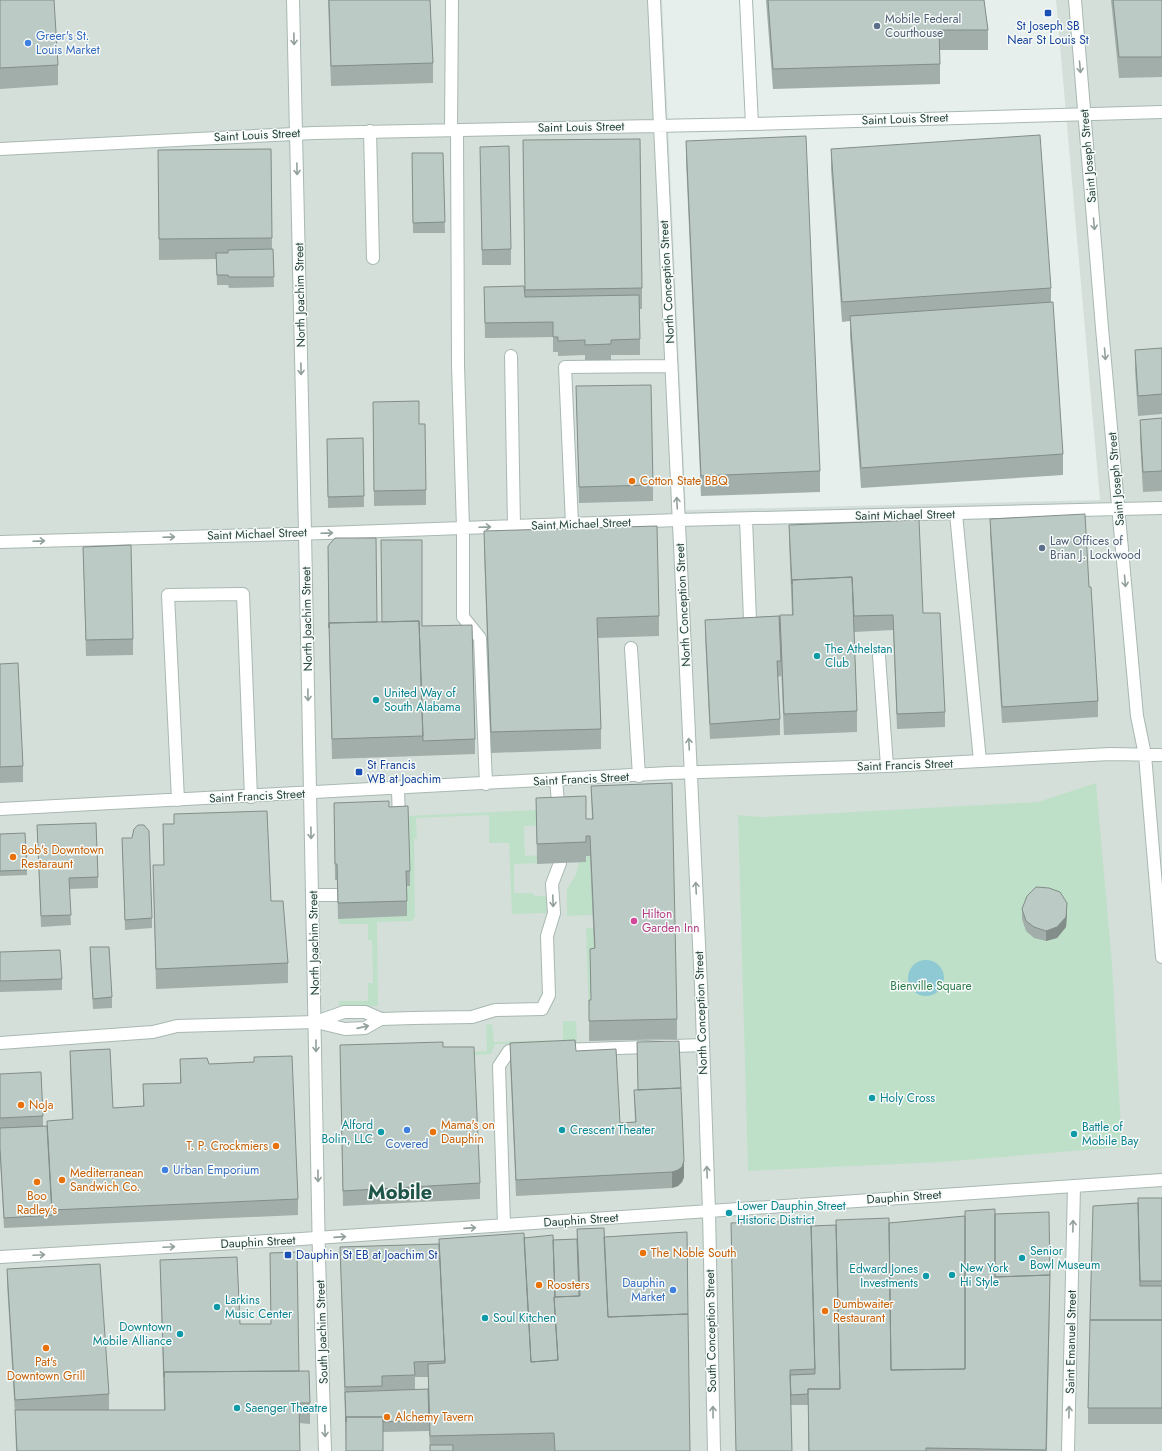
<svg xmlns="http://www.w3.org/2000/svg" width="1162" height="1451" viewBox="0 0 1162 1451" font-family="Jost,sans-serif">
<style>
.built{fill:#d4dfda}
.green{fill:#bfe0c8}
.water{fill:#8ec9d4}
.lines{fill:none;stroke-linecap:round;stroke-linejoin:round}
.minor-casing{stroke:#a8b8b2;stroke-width:14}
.minor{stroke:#fff;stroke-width:12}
.wall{fill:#a1aea9;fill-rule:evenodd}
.shaded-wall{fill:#838d89}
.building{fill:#bbcac4;stroke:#838d89}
.oneway{stroke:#92a09c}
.transit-dot{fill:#1a4fb4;stroke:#f7fbf9;stroke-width:1.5}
.service-dot{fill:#5c6f8a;stroke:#f7fbf9;stroke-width:1.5}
.shop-dot{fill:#3f7fe0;stroke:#f7fbf9;stroke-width:1.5}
.food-dot{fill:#e8710a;stroke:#f7fbf9;stroke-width:1.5}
.culture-dot{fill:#0f9aa8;stroke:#f7fbf9;stroke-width:1.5}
.hotel-dot{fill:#d1479c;stroke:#f7fbf9;stroke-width:1.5}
.labels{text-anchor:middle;stroke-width:3;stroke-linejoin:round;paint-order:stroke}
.service-label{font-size:12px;fill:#4e5e75;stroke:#f7fbf9;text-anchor:start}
.transit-label{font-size:12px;fill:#164399;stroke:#f7fbf9;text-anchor:start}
.shop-label{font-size:12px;fill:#366cbe;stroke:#f7fbf9;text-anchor:start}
.street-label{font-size:12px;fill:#24423a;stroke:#f7fbf9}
.food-label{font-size:12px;fill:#c56008;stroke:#f7fbf9;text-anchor:start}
.culture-label{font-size:12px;fill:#0d838f;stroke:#f7fbf9;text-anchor:start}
.hotel-label{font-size:12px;fill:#b23c85;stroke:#f7fbf9;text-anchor:start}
.park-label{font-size:12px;fill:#2d7a4b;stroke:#f7fbf9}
.town-label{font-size:20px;font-weight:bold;fill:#1f5548;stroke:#f7fbf9}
</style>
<rect width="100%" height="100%" fill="#e6efeb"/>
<path class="built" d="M0,0H662L686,510L1100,500L1056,0H1162V1451H0Z"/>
<path class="green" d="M1096,783L1112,963L1122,1147L942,1162L748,1171L738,815L762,817L1038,802Z
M537,810L546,825L524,826L525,856L544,855L545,863L514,864V893H532L535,896H546L547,913L512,914L509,843H489V815L416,818L417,838L414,839L415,917L412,921L377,922L378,1006L339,1008V1001H368V983H373L372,941L368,940V924H340L338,919L407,916V816Z
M586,856H590L593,915L567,916V889L576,875L579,862H586Z
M586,928H593L595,969H590L591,1020H589Z
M563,1021H576L577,1042L495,1044L491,1054L443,1057L397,1054L487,1051L486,1025L492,1024L494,1042L563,1040Z"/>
<path class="water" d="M908 978a18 18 0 1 1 36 0a18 18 0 1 1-36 0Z"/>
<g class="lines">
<defs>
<path id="minor" d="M293,0L305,533L319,1258L325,1451
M654,0L701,986L709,1211L714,1451
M746,0L752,124
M1075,0L1102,328L1137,716L1145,755L1162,957
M451,130L452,0
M457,130L458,365L463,528V617L480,638L486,784
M370,131L373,258
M0,149L314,133L752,124L1162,112
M511,356L514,526
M956,514L980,761
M746,519L750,620
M572,524L565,367L671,366
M0,542L326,533L678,520L1162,508
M631,648L639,776
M879,656L887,766
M556,780L559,813
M398,789L399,822
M178,800L168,595L243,594L251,797
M0,809L669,773L887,766L1110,754L1162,755
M313,895H338
M316,1022L344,1012H365L381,1019L413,1018L472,1017L495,1010L542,1009L549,995L547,936L554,913L552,884L560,863
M0,1043L153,1032L177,1026L316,1022L345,1029L365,1028L381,1019
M561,1050L703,1045
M504,1225L499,1066L509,1051H526
M0,1257L301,1239L1162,1180
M1068,1451L1074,1186"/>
</defs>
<use href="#minor" class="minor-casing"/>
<use href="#minor" class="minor"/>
</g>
<path class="wall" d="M0,0L58,65V85L0,89Z
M328,0H430L433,63V83L331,86Z
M766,0H984L988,30V50H940V84L773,89Z
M1111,0H1162V77L1119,78Z
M523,140L642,288V309H640V355H611V360H585V355L558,356V352H553V337L485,338L484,287L525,297Z
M686,141L820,471V492L701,496L686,161Z
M271,149L272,249H273L274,287L229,288L228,285H217L216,259L159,260L158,150Z
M831,149L1051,288V302L1063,454V475L861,488L850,336V321L842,322L831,169Z
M412,153H443L445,233H413Z
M480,162L511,249V265H482Z
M1162,348V414L1138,416L1135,370V350Z
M576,386L653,485V501L579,503Z
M373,402L419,424L426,490V505L374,506Z
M1162,418V491L1143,492L1140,440V420Z
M363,438L364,507L328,508L327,439Z
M990,519L1089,587L1098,701V717L1002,723L990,535Z
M789,525L923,613L945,712V727L897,729L893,630L854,632L857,711V732L784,735L781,669V676L778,677L780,719V735L710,739L705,635V620L792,615L789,541Z
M484,531L659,616V636L598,638L601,729V749L491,753L484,551Z
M328,546L377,622L422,626L475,739V754L332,759L329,644Z
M83,547L133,639V655L86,656Z
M0,664L23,766V782L0,783Z
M591,786L677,1019V1039L589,1041V1000H591L590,949L594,948L590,856H586V862L537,864L536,798L586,819H592Z
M334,803L389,807L410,871V886H407V916L338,919L337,880H335Z
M163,824L271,901L288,963V983L156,989L153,865H164Z
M37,825L98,877V888L69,889L71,925L41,927Z
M0,834L27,870V875L0,876Z
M122,838L152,918V928L125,930Z
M1022,909L1067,914L1066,927L1057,938L1046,941L1034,938L1026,931L1022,919Z
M90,947L112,997V1008L93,1009L90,958Z
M0,952L62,979V990L0,992Z
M637,1042L684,1177L682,1182L678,1186L672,1188L516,1196L510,1059V1043L576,1051L620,1123L635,1122L634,1090H638Z
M443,1047L480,1183V1199L343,1206L340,1061Z
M70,1051L113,1108L143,1106V1084L180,1083V1059L209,1064L254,1062V1057L298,1199V1215L4,1228L0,1159V1074L43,1116V1126H47L72,1120L70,1066Z
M1162,1198V1424H1088V1408L1138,1203Z
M995,1214L1050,1291L1047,1451H808V1405H791L792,1451H736L731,1223L811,1226L889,1223Z
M577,1229L604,1237L690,1451H430L429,1431L383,1432L346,1451L340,1247L439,1244L524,1238L553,1240L577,1239ZM415,1377H428V1389H415Z
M270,1253L299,1371L310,1403V1424L299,1423L300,1451H16L15,1415L7,1284V1269L109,1394V1410H101H164L160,1260L240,1324H271Z"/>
<path class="shaded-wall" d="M1067,903V914L1066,927L1057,938L1046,941V931Z
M684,1161V1177L682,1182L678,1186L672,1188V1172Z"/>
<path class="building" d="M0,0H54L58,65L0,68Z
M329,0H430L433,63L331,66Z
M768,0H984L988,30H939L940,64L773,69Z
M1113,0H1162V57H1119Z
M1040,135L1051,288L842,302L831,149Z
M806,136L820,471L701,476L686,141Z
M640,139L642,288L525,290L523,140Z
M509,146L511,249L482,250L480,147Z
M271,149L272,238L159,239L158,150Z
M412,153H443L445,222L413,223Z
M273,249L274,277H229L228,275H217L216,253H228V250Z
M524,286L525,297L639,295L640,339L611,340V344L585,345V340L558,341V337H553V322L485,323L484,287Z
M1053,302L1063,454L861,468L850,316Z
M1162,348V394L1138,396L1135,350Z
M651,385L653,485L579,487L576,386Z
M419,401V424H425L426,490L374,491L373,402Z
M1162,418V471L1143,472L1140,420Z
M363,438L364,496L328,497L327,439Z
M1085,514L1089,587H1091L1098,701L1002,707L990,519Z
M919,520L923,613H940L945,712L897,714L893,615L854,616L852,577L792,580V584L789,525Z
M657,526L659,616L597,618L601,729L491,732L484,531Z
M335,538H376L377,622L329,623V628L328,546Z
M381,540H422V626L472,625L475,739L423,741L419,621L382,622Z
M131,545L133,639L86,640L83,547Z
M852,577L857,711L784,714L780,615H793L792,580Z
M779,616L781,661H777L780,719L710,724L705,620Z
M419,621L423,736L332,739L329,623Z
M18,663L23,766L0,767V664Z
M672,783L677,1019L589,1021V1000H591L590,949L595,948L590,836H586V842L537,844L536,798L586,796V819H593L591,786Z
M389,801V807L408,806L410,871H406L407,901L338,903L337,864H335L334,803Z
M267,811L271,901H283L288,963L156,969L153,865H164L163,824H174V814Z
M96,823L98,877L69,878L71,915L41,916L37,825Z
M138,825H144L149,831L152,918L125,920L122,838H132L134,829Z
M25,833L27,870L0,871V834Z
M1036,887L1049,888L1060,892L1067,903L1066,917L1057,927L1046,931L1034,927L1026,921L1022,909L1027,896Z
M90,947H109L112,997L93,999Z
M60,950L62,979L0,981V952Z
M575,1040L576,1051L616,1049L620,1123L636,1122L634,1090L681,1088L684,1161L682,1167L678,1170L672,1172L516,1180L510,1043Z
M679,1041L681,1088L638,1090L637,1042Z
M443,1042V1047H474L480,1183L343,1191L340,1045Z
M110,1049L113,1108L144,1106L143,1084L181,1083L180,1059L207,1058L209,1064L254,1062V1057L292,1056L298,1199L52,1210L47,1121L73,1119L70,1051Z
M41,1072L43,1116L0,1118V1074Z
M47,1126L52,1215L4,1218L0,1148V1128Z
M1138,1198H1162V1281H1140Z
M1138,1203L1140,1286H1162V1320H1090L1093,1206Z
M995,1209V1277L1050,1275L1046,1450L926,1448V1451H809L808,1389H840L836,1220L889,1218L891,1370L965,1369V1211Z
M1049,1212L1050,1275L995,1277V1214Z
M965,1216V1369L891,1370L889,1223Z
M811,1221L815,1369L790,1370L792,1451H736L731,1223Z
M836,1225L840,1389H808V1394L791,1395L790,1375L815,1374L811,1226Z
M604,1228L608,1317L688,1314L690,1451H555L554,1433L430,1436L428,1364L445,1363L439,1239L524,1233L531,1362L558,1360L554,1297L580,1296L577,1229Z
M687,1232L688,1314L608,1317L604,1237Z
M553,1235L555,1297H554L558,1360L531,1362L524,1238Z
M577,1239L579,1296L555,1297L553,1240Z
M439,1244L445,1361L414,1362L415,1375L382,1376V1386L345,1387L340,1247Z
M297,1252L299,1371L164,1372V1377L160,1260L237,1257L240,1324H271L270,1253Z
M100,1264L109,1394L15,1400L7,1269Z
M1090,1320H1162V1408H1088Z
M309,1371L310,1403H299L300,1451H17L15,1410H165L164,1372Z
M428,1389L429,1420L383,1422V1417H346V1422L345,1392Z
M346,1417H383V1451H346Z
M430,1445H453V1451H430Z"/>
<defs><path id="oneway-shaft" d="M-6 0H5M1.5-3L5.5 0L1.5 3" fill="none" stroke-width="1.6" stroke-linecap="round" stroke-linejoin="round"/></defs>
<g class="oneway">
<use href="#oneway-shaft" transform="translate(294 39) rotate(89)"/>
<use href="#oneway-shaft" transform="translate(1080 67) rotate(85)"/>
<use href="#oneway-shaft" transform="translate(297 169) rotate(89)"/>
<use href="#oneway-shaft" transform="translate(1094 224) rotate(85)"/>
<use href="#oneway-shaft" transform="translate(1105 354) rotate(85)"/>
<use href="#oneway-shaft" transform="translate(301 369) rotate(89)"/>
<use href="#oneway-shaft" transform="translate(677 503) rotate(-93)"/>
<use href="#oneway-shaft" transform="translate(485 527) rotate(-2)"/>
<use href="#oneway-shaft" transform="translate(327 533) rotate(-2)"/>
<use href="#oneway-shaft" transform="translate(169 537) rotate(-2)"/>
<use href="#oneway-shaft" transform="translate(39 541) rotate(-2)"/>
<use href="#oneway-shaft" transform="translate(1125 581) rotate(85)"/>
<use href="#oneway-shaft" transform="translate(308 695) rotate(89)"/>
<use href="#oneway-shaft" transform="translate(689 744) rotate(-93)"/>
<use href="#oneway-shaft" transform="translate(311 833) rotate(89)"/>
<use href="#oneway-shaft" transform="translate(696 888) rotate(-93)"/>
<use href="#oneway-shaft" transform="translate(553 901) rotate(88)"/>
<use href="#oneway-shaft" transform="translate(363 1027) rotate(-13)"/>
<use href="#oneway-shaft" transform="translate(316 1046) rotate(90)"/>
<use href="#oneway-shaft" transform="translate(707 1172) rotate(-92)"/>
<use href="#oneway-shaft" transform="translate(318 1176) rotate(89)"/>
<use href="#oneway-shaft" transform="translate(1073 1226) rotate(-89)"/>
<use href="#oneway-shaft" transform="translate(470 1228) rotate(-4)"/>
<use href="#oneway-shaft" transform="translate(340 1237) rotate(-4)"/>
<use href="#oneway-shaft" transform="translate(169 1247) rotate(-3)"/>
<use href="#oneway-shaft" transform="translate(39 1255) rotate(-3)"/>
<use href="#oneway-shaft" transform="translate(713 1412) rotate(-91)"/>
<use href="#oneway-shaft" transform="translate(1069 1412) rotate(-89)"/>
<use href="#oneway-shaft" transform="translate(325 1431) rotate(88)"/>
</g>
<g class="transit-dot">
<rect x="1044" y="9" width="8" height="8" rx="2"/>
<rect x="355" y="768" width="8" height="8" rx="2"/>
<rect x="284" y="1251" width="8" height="8" rx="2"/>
</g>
<g class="service-dot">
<circle cx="877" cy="26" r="4"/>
<circle cx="1042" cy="548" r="4"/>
</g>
<g class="shop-dot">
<circle cx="28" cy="43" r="4"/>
<circle cx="407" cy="1130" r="4"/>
<circle cx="165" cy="1170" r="4"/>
<circle cx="673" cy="1290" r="4"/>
</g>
<g class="food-dot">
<circle cx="632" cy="481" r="4"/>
<circle cx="13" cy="857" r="4"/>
<circle cx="21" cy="1105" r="4"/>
<circle cx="433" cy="1132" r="4"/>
<circle cx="276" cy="1146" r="4"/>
<circle cx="62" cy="1180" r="4"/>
<circle cx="37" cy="1182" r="4"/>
<circle cx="643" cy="1253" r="4"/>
<circle cx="539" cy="1285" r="4"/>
<circle cx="825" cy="1311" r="4"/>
<circle cx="46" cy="1348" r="4"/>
<circle cx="387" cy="1417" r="4"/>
</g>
<g class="culture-dot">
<circle cx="817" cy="656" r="4"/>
<circle cx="376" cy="700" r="4"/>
<circle cx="872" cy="1098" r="4"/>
<circle cx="562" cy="1130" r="4"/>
<circle cx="381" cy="1132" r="4"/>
<circle cx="1074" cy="1134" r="4"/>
<circle cx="729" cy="1213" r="4"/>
<circle cx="1022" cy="1258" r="4"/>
<circle cx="952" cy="1275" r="4"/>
<circle cx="926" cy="1276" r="4"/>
<circle cx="217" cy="1307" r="4"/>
<circle cx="485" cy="1318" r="4"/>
<circle cx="180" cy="1334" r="4"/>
<circle cx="237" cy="1408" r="4"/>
</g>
<circle class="hotel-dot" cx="634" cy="921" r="4"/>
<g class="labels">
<g class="service-label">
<text x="885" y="23">Mobile Federal<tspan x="885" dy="14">Courthouse</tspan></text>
<text x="1050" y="545">Law Offices of<tspan x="1050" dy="14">Brian J. Lockwood</tspan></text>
</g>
<g class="transit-label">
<text x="1048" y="30" text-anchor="middle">St Joseph SB<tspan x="1048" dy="14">Near St Louis St</tspan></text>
<text x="367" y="769">St Francis<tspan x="367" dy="14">WB at Joachim</tspan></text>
<text x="296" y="1259">Dauphin St EB at Joachim St</text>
</g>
<g class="shop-label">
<text x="36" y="40">Greer's St.<tspan x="36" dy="14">Louis Market</tspan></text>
<text x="407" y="1148" text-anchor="middle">Covered</text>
<text x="173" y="1174">Urban Emporium</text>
<text x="665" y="1287" text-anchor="end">Dauphin<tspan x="665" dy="14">Market</tspan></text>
</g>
<g class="street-label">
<text transform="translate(905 119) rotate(-2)" y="4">Saint Louis Street</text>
<text transform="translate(581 127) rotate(-1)" y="4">Saint Louis Street</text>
<text transform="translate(257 135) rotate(-3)" y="4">Saint Louis Street</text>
<text transform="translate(1088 156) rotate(-95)" y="4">Saint Joseph Street</text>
<text transform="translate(667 282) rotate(-93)" y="4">North Conception Street</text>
<text transform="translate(300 295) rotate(-91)" y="4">North Joachim Street</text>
<text transform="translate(1116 479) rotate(-95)" y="4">Saint Joseph Street</text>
<text transform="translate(905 515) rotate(-1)" y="4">Saint Michael Street</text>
<text transform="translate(581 524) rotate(-2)" y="4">Saint Michael Street</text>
<text transform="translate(257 534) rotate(-2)" y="4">Saint Michael Street</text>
<text transform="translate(683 605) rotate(-93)" y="4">North Conception Street</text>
<text transform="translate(307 619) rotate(-91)" y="4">North Joachim Street</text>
<text transform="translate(905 765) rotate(-2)" y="4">Saint Francis Street</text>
<text transform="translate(581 779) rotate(-3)" y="4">Saint Francis Street</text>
<text transform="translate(257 796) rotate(-3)" y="4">Saint Francis Street</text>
<text transform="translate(314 943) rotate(-91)" y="4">North Joachim Street</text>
<text transform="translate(701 1013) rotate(-92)" y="4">North Conception Street</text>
<text transform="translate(904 1197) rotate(-4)" y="4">Dauphin Street</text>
<text transform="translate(581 1220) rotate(-4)" y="4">Dauphin Street</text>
<text transform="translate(258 1242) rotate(-3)" y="4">Dauphin Street</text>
<text transform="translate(711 1331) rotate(-91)" y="4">South Conception Street</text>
<text transform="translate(322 1332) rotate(-92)" y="4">South Joachim Street</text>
<text transform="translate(1071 1342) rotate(-89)" y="4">Saint Emanuel Street</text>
</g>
<g class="food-label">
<text x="640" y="485">Cotton State BBQ</text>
<text x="21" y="854">Bob's Downtown<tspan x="21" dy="14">Restaraunt</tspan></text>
<text x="29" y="1109">NoJa</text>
<text x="441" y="1129">Mama's on<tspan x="441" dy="14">Dauphin</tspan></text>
<text x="268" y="1150" text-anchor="end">T. P. Crockmiers</text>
<text x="70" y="1177">Mediterranean<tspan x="70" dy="14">Sandwich Co.</tspan></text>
<text x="37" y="1200" text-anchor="middle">Boo<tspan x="37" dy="14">Radley's</tspan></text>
<text x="651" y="1257">The Noble South</text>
<text x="547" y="1289">Roosters</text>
<text x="833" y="1308">Dumbwaiter<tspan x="833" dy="14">Restaurant</tspan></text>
<text x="46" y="1366" text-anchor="middle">Pat's<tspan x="46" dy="14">Downtown Grill</tspan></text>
<text x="395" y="1421">Alchemy Tavern</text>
</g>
<g class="culture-label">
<text x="825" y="653">The Athelstan<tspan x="825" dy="14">Club</tspan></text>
<text x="384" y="697">United Way of<tspan x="384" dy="14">South Alabama</tspan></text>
<text x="880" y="1102">Holy Cross</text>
<text x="373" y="1129" text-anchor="end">Alford<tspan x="373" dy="14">Bolin, LLC</tspan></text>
<text x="1082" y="1131">Battle of<tspan x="1082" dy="14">Mobile Bay</tspan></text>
<text x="570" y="1134">Crescent Theater</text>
<text x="737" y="1210">Lower Dauphin Street<tspan x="737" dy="14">Historic District</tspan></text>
<text x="1030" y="1255">Senior<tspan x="1030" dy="14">Bowl Museum</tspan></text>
<text x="960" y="1272">New York<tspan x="960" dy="14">Hi Style</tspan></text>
<text x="918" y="1273" text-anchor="end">Edward Jones<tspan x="918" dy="14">Investments</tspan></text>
<text x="225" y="1304">Larkins<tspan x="225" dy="14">Music Center</tspan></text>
<text x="493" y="1322">Soul Kitchen</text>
<text x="172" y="1331" text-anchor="end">Downtown<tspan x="172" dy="14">Mobile Alliance</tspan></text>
<text x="245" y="1412">Saenger Theatre</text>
</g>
<g class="hotel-label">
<text x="642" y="918">Hilton<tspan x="642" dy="14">Garden Inn</tspan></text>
</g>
<g class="park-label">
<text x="931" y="990">Bienville Square</text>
</g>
<g class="town-label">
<text x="400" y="1199">Mobile</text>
</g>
</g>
</svg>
